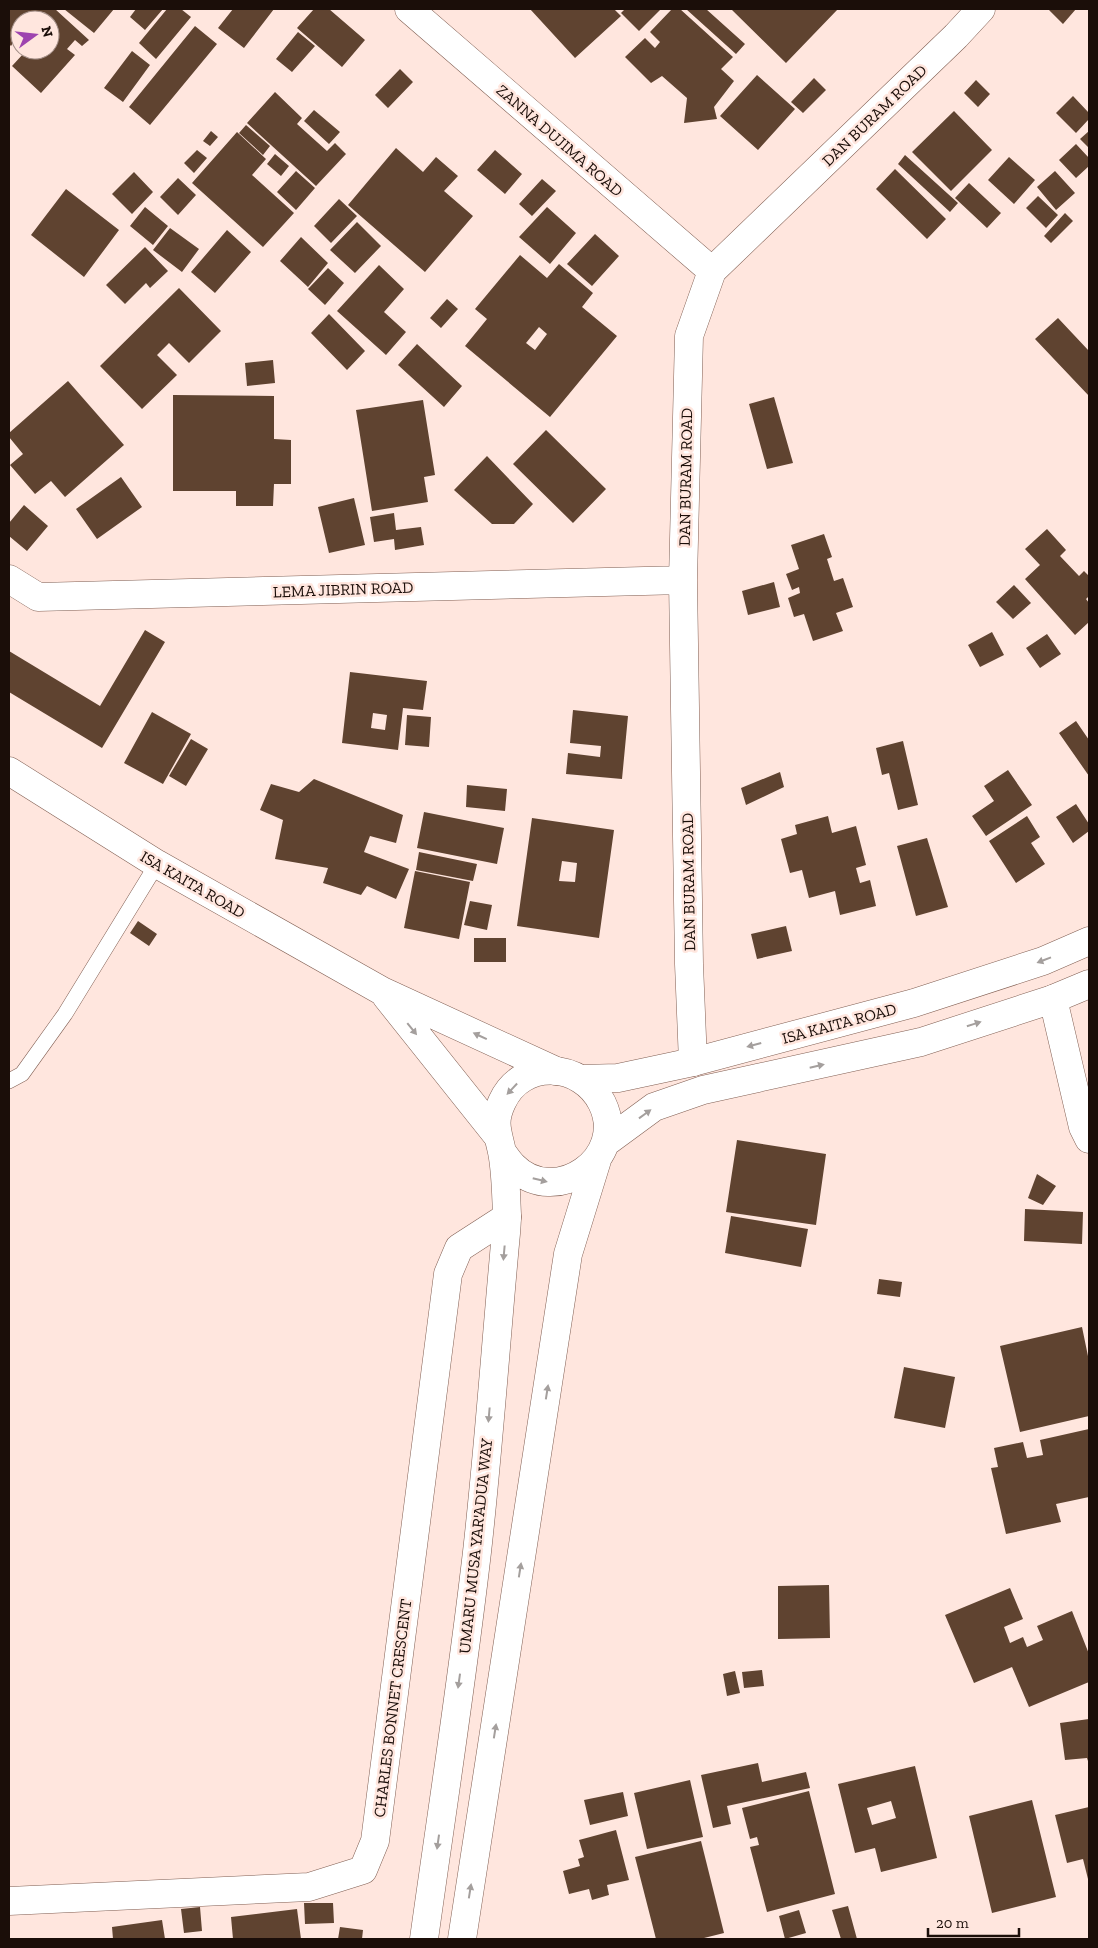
<svg xmlns="http://www.w3.org/2000/svg" width="1098" height="1948" viewBox="0 0 1098 1948" font-family="'Zilla Slab',serif">
<style>
.building{fill:#5f4330;fill-rule:evenodd}
.lines{fill:none;stroke-linecap:round;stroke-linejoin:round}
.service-casing{stroke:#815f53;stroke-width:16}
.minor-casing{stroke:#815f53;stroke-width:29}
.tertiary-casing{stroke:#815f53;stroke-width:29}
.primary-casing{stroke:#815f53;stroke-width:29}
.service{stroke:#fff;stroke-width:15}
.minor{stroke:#fff;stroke-width:28}
.tertiary{stroke:#fff;stroke-width:28}
.primary{stroke:#fff;stroke-width:28}
.oneway{fill:#a49f9d}
.labels{text-anchor:middle;stroke-width:5;stroke-linejoin:round;paint-order:stroke}
.street-label{font-size:16px;fill:#1b0e09;stroke:#ffe6de}
</style>
<rect width="100%" height="100%" fill="#ffe6de"/>
<path class="building" d="M9,9H55L89,40L82,46L75,40L67,49L75,55L41,93L12,66L24,53L21,50H50V20H20V49L13,43L11,46L9,44Z
M64,9H114L94,33Z
M136,9H163L145,30L130,17Z
M167,9H181L191,17L156,59L139,43Z
M233,9H274L244,48L218,28Z
M314,9H329L365,40L342,67L297,28Z
M530,9H614L621,16L575,58Z
M625,9H661L639,31L621,13Z
M672,9H680L733,57L721,69L734,81L714,107L717,119L684,123L687,98L662,76L651,83L625,57L645,38L655,48L660,42L650,32Z
M686,9H706L745,44L736,54Z
M731,9H838L786,63Z
M1050,9H1076L1063,24L1049,10Z
M195,26L217,44L150,125L129,107Z
M298,32L315,46L292,72L276,59Z
M132,51L150,65L123,102L104,88Z
M400,69L413,82L388,108L375,95Z
M757,75L795,109L758,150L720,116Z
M814,78L826,90L803,113L791,102Z
M976,80L990,94L978,107L964,93Z
M275,92L302,118L297,124L327,151L335,143L346,154L316,186L247,123Z
M1073,96L1089,113V119L1076,133L1056,113Z
M314,110L340,132L329,144L304,121Z
M954,111L992,150L951,191L912,152Z
M246,125L270,146L263,155L239,133Z
M211,131L218,137L210,146L203,141Z
M1089,131V148L1080,139Z
M237,132L266,159L252,175L294,213L263,247L192,183Z
M1076,144L1089,158V166L1076,178L1059,160Z
M396,148L423,172L436,157L458,176L444,191L473,216L425,272L348,205Z
M197,150L207,158L194,173L184,163Z
M495,150L522,174L505,194L477,170Z
M275,154L289,166L281,176L267,164Z
M905,155L958,203L950,212L898,164Z
M1009,157L1035,180L1014,204L988,180Z
M895,169L946,219L927,239L876,189Z
M296,171L315,188L296,210L277,192Z
M1055,171L1075,193L1056,210L1037,187Z
M134,172L153,192L132,214L112,194Z
M178,178L196,195L178,215L160,197Z
M542,179L556,191L532,216L519,204Z
M969,183L1001,213L987,228L955,198Z
M66,189L119,230L84,277L31,235Z
M1038,196L1058,215L1046,228L1026,208Z
M339,199L357,216L331,243L314,226Z
M145,207L168,226L153,245L130,226Z
M547,207L576,233L550,264L519,237Z
M1065,213L1073,221L1051,243L1044,236Z
M357,222L381,246L355,273L330,250Z
M170,228L199,249L182,272L153,250Z
M227,230L251,252L215,293L191,272Z
M595,234L619,256L592,286L567,264Z
M301,237L328,263L308,287L280,261Z
M145,247L168,271L150,288L146,283L125,304L106,285Z
M520,255L547,278L559,264L593,293L582,307L617,336L550,417L465,346L487,319L475,309ZM539,327L547,334L535,350L526,343Z
M379,265L404,289L384,312L406,332L386,355L337,311Z
M328,268L344,283L325,305L308,289Z
M179,288L221,331L189,363L169,343L157,355L177,375L142,409L100,366Z
M447,299L458,309L441,328L430,318Z
M329,314L365,351L347,370L311,333Z
M1058,318L1089,351V396L1035,339Z
M417,344L462,386L444,407L398,365Z
M273,360L275,383L247,386L245,363Z
M68,381L124,445L65,497L51,481L35,494L10,465L23,454L9,437V433Z
M173,395L274,396V439L291,440V484H274L273,506H236V491H173Z
M774,397L793,463L767,469L749,404Z
M423,400L435,475L424,477L428,502L372,511L356,410Z
M546,430L606,489L573,523L513,464Z
M487,456L533,504L514,524H492L454,490Z
M121,477L142,507L97,539L76,509Z
M354,498L365,545L329,553L318,507Z
M24,505L48,526L27,551L9,536V523Z
M394,513L396,530L421,527L424,545L395,550L394,539L374,542L370,517Z
M1047,529L1066,550L1060,556L1079,576L1084,571L1089,576V596L1086,599L1089,603V622L1075,635L1025,579L1040,565L1025,549Z
M824,534L832,557L827,559L834,581L843,578L853,607L836,613L843,631L813,641L804,614L794,617L788,598L800,593L799,587L792,590L786,574L799,569L791,545Z
M774,582L780,607L748,615L742,591Z
M1014,585L1031,603L1013,619L996,602Z
M145,630L165,642L102,748L9,692V651L100,706Z
M992,632L1004,655L980,667L968,645Z
M1047,634L1061,654L1040,668L1026,648Z
M350,672L427,681L423,710L403,708L398,750L342,743ZM373,713L387,715L385,730L371,728Z
M573,710L628,716L622,779L566,774L568,753L600,757L601,746L570,743Z
M152,712L191,734L163,784L124,763Z
M407,715L431,717L429,747L405,745Z
M1076,721L1089,740V776L1059,733Z
M191,739L208,749L186,786L169,776Z
M903,741L918,805L898,810L889,773L882,775L876,748Z
M1008,770L1032,805L986,836L972,816L994,801L984,786Z
M780,772L784,787L746,805L741,788Z
M314,779L403,815L396,843L370,836L364,852L409,869L396,899L367,886L361,895L323,883L328,868L275,859L283,820L260,810L271,784L299,792Z
M467,785L507,789L505,811L466,807Z
M1076,804L1089,824V831L1073,843L1056,817Z
M424,812L504,828L497,864L417,848Z
M828,816L832,833L856,826L866,865L856,868L860,883L870,880L876,906L840,915L835,891L809,898L802,870L790,873L781,839L797,834L795,825Z
M1027,816L1040,837L1031,843L1045,864L1016,883L989,841Z
M532,818L614,830L599,938L517,926ZM562,861L577,863L575,882L559,881Z
M927,838L948,907L916,916L897,846Z
M419,852L477,864L473,881L416,870Z
M415,871L470,882L459,939L404,928Z
M470,901L492,905L487,930L464,925Z
M138,921L157,934L149,946L130,933Z
M786,926L792,951L757,959L751,934Z
M474,938H506V962H474Z
M737,1140L826,1154L816,1225L726,1212Z
M1037,1174L1056,1186L1043,1205L1028,1198Z
M1025,1209L1083,1212L1082,1244L1024,1241Z
M731,1216L808,1229L801,1267L725,1253Z
M879,1279L902,1282L900,1297L877,1294Z
M1082,1327L1089,1361V1416L1020,1432L1000,1346Z
M904,1367L955,1377L945,1428L894,1418Z
M1089,1429V1497L1056,1504L1061,1522L1006,1534L991,1468L998,1467L994,1448L1023,1442L1027,1458L1043,1455L1040,1440Z
M829,1585L830,1638L778,1639V1586Z
M1010,1588L1023,1619L1004,1627L1010,1643L1023,1637L1027,1647L1043,1640L1037,1626L1072,1611L1089,1654V1682L1029,1707L1012,1667L974,1683L945,1615Z
M762,1670L764,1686L744,1688L742,1672Z
M735,1671L740,1693L727,1696L723,1674Z
M1089,1719V1764L1087,1758L1065,1760L1060,1723Z
M758,1763L762,1782L806,1772L810,1788L727,1806L731,1824L713,1828L701,1775Z
M915,1766L937,1858L881,1872L875,1848L855,1853L838,1784ZM891,1801L896,1818L872,1825L867,1808Z
M690,1780L703,1837L647,1849L634,1793Z
M809,1791L835,1894L767,1912L750,1847L759,1845L757,1837L750,1839L742,1808Z
M623,1792L628,1816L590,1825L584,1800Z
M1032,1800L1056,1897L992,1913L969,1816Z
M1089,1807V1883L1083,1859L1067,1863L1055,1815Z
M616,1830L629,1880L607,1885L609,1895L592,1900L589,1889L569,1894L563,1871L580,1866L578,1859L584,1857L579,1840Z
M701,1841L724,1933L700,1939H656L635,1857Z
M304,1903H333L334,1923L305,1924Z
M848,1906L857,1939H841L832,1910Z
M200,1907L202,1931L184,1933L181,1909Z
M297,1909L301,1939H233L231,1917Z
M799,1910L806,1933L785,1939L779,1916Z
M162,1920L165,1939H113L112,1927Z
M340,1927L363,1930L362,1939H338Z"/>
<g class="lines">
<defs>
<path id="service" d="M9,1081L22,1074L65,1014L157,864"/>
<path id="minor" d="M409,9L712,271
M9,579L38,597L683,580
M1053,999L1083,1127L1089,1139
M693,1062L689,964L683,580L689,336L712,271L956,36L981,9
M9,1901L309,1887L363,1870L375,1841L448,1274L459,1248L507,1217"/>
<path id="tertiary" d="M9,771L157,864L382,991L556,1071
M386,996L496,1134"/>
<path id="primary" d="M581,1079L618,1078L693,1062L914,1003L1043,961L1089,941
M605,1143L654,1107L703,1090L921,1042L1053,999L1089,984
M424,1939C442,1810 462,1682 477,1552C488,1454 495,1354 504,1255C505,1242 507,1228 507,1215C506,1195 506,1172 502,1152C498,1132 492,1123 502,1102C522,1058 582,1062 602,1103C629,1158 555,1209 513,1166C509,1162 506,1157 502,1152
M462,1939L568,1254L597,1160"/>
</defs>
<use href="#service" class="service-casing"/>
<use href="#minor" class="minor-casing"/>
<use href="#tertiary" class="tertiary-casing"/>
<use href="#primary" class="primary-casing"/>
<use href="#service" class="service"/>
<use href="#minor" class="minor"/>
<use href="#tertiary" class="tertiary"/>
<use href="#primary" class="primary"/>
</g>
<defs><path id="oneway-solid" d="M-6-.8H1V-3.2L6.5 0L1 3.2V.8H-6Z" transform="scale(1.25)"/></defs>
<g class="oneway">
<use href="#oneway-solid" transform="translate(1044 960) rotate(159)"/>
<use href="#oneway-solid" transform="translate(974 1024) rotate(-18)"/>
<use href="#oneway-solid" transform="translate(412 1029) rotate(51)"/>
<use href="#oneway-solid" transform="translate(480 1036) rotate(-155)"/>
<use href="#oneway-solid" transform="translate(754 1045) rotate(165)"/>
<use href="#oneway-solid" transform="translate(817 1066) rotate(-13)"/>
<use href="#oneway-solid" transform="translate(512 1089) rotate(133)"/>
<use href="#oneway-solid" transform="translate(645 1114) rotate(-36)"/>
<use href="#oneway-solid" transform="translate(540 1180) rotate(14)"/>
<use href="#oneway-solid" transform="translate(504 1253) rotate(95)"/>
<use href="#oneway-solid" transform="translate(547 1392) rotate(-81)"/>
<use href="#oneway-solid" transform="translate(489 1415) rotate(95)"/>
<use href="#oneway-solid" transform="translate(520 1570) rotate(-81)"/>
<use href="#oneway-solid" transform="translate(459 1681) rotate(98)"/>
<use href="#oneway-solid" transform="translate(495 1731) rotate(-81)"/>
<use href="#oneway-solid" transform="translate(438 1842) rotate(98)"/>
<use href="#oneway-solid" transform="translate(470 1891) rotate(-81)"/>
</g>
<g class="labels">
<g class="street-label">
<text transform="translate(874 115) rotate(-44)" y="6">DAN BURAM ROAD</text>
<text transform="translate(560 140) rotate(41)" y="6">ZANNA DUJIMA ROAD</text>
<text transform="translate(685 477) rotate(-89)" y="6">DAN BURAM ROAD</text>
<text transform="translate(343 589) rotate(-2)" y="6">LEMA JIBRIN ROAD</text>
<text transform="translate(688 882) rotate(-91)" y="6">DAN BURAM ROAD</text>
<text transform="translate(193 884) rotate(30)" y="6">ISA KAITA ROAD</text>
<text transform="translate(839 1023) rotate(-15)" y="6">ISA KAITA ROAD</text>
<text transform="translate(475 1546) rotate(-84)" y="6">UMARU MUSA YAR'ADUA WAY</text>
<text transform="translate(392 1708) rotate(-83)" y="6">CHARLES BONNET CRESCENT</text>
</g>
</g>
<rect width="1098" height="1948" fill="none" stroke="#1b0e09" stroke-width="20"/>
<g transform="translate(35 35) rotate(75)"><circle r="24" fill="#ffe6de" stroke="#a49089"/>
<path d="M0-4L9 19L0 12L-9 19Z" fill="#9e44af"/>
<text y="-8" font-size="14" font-weight="bold" text-anchor="middle" fill="#1b0e09">N</text>
</g>
<path d="M928 1928v8h91v-8" fill="none" stroke="#1b0e09" stroke-width="2.5"/>
<text x="936" y="1928" font-size="15" fill="#1b0e09" stroke="#ffe6de" stroke-width="4" paint-order="stroke">20 m</text>
</svg>
